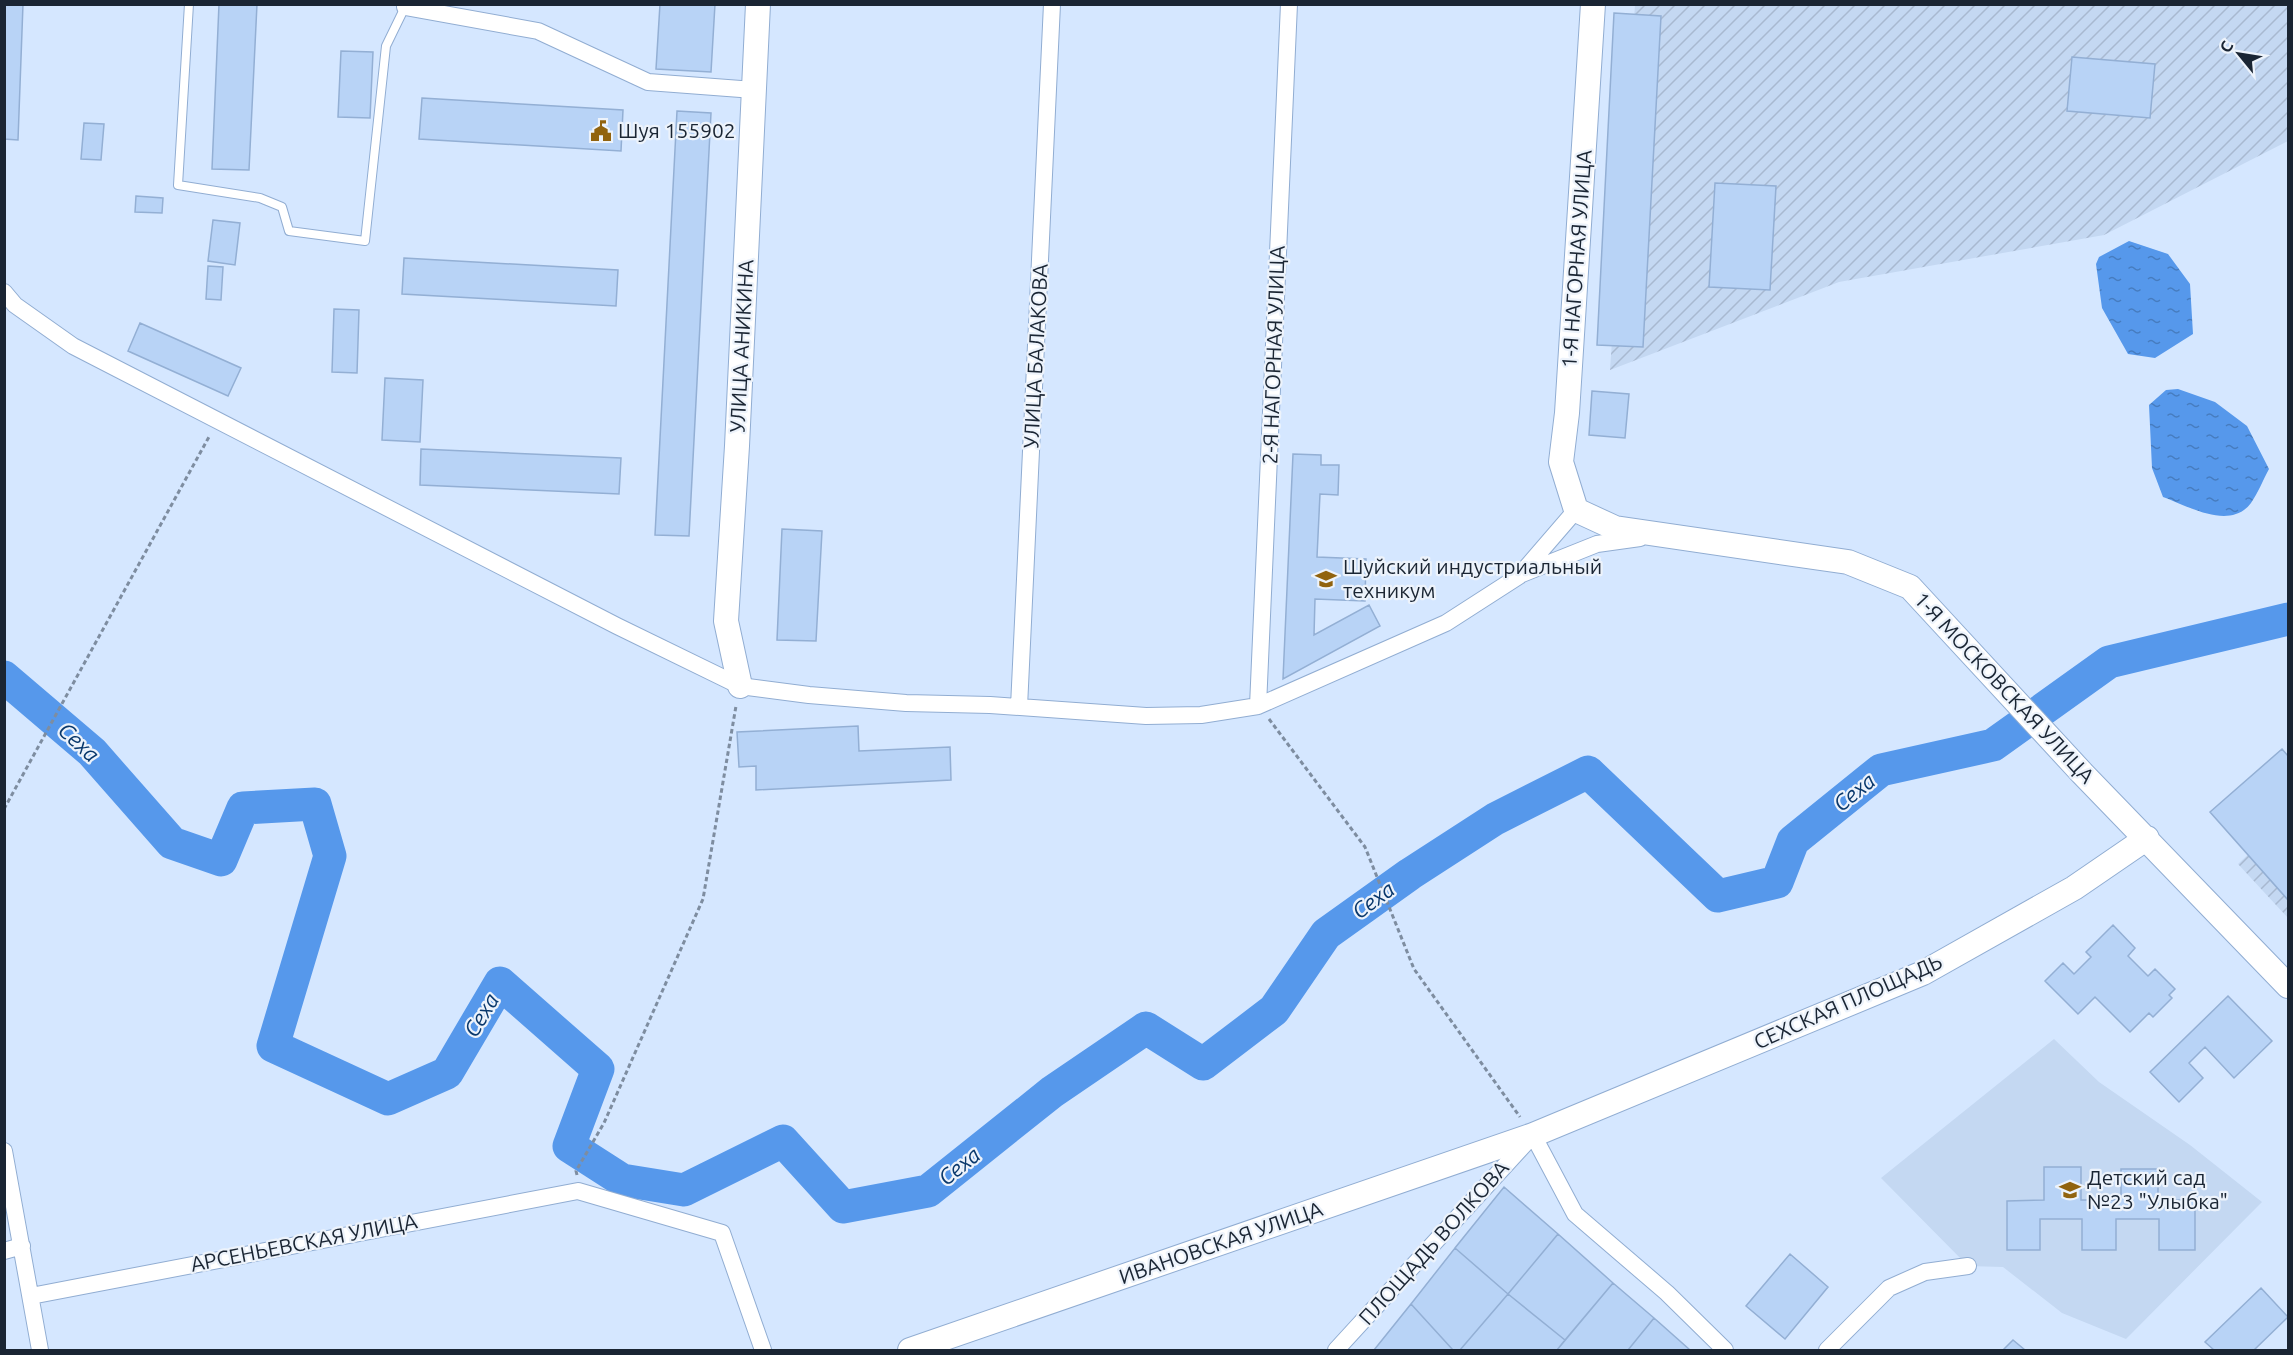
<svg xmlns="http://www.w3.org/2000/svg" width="2293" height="1355" viewBox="0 0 2293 1355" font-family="Ubuntu,sans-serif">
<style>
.built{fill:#c4d8f2}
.industrial{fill:url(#industrial-furrows)}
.water{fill:url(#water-ripples)}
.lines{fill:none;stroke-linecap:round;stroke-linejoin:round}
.river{stroke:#5698eb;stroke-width:33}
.building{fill:#b8d3f6;stroke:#93afd4;stroke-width:1.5}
.lane-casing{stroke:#91add2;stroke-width:10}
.street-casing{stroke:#91add2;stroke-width:18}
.secondary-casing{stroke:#91add2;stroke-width:26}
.path{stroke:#7e8da0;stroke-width:3;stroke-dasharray:4.5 3;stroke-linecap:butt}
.lane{stroke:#fff;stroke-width:8}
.street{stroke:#fff;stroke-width:16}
.secondary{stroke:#fff;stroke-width:24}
.labels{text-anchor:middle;stroke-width:4.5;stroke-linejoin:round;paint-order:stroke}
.poi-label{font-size:21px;fill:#1a2533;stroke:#edf3fb;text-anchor:start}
.street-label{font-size:21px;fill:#1a2533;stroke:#edf3fb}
.water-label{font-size:22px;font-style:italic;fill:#09386c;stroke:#edf3fb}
</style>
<defs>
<pattern id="industrial-furrows" width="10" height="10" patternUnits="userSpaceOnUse" patternTransform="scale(1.5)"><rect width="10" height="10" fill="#c4d8f2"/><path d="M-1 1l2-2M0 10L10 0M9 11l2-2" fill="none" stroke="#a8b9d0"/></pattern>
<pattern id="water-ripples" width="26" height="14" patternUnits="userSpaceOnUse" patternTransform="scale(1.5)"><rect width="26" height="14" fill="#5698eb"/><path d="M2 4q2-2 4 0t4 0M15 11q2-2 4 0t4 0" fill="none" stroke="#467cbf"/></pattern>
</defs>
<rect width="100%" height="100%" fill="#d5e7ff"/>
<path class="built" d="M2054,1039L2099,1082L2190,1145L2262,1202L2126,1339L2062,1313L2003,1267L1968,1266L1881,1178Z"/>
<path class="industrial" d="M1635,5H2288V141L2104,235L1839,282L1610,370Z
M2288,817V918L2238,864Z"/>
<path class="water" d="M2129,241L2168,254L2190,284L2193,334L2155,358L2128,354L2102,308L2096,264L2099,257Z
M2178,389L2215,402L2247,426L2269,469C2263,480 2258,493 2251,503C2230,531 2188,506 2163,497L2152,468L2149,405L2166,390Z"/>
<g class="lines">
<path class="river" d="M4,677L92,752L172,843L221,860L243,808L315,804L330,856L273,1046L388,1099L447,1073L500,983L598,1069L569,1146L622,1180L684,1190L783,1141L843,1207L928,1191L1052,1092L1146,1028L1203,1064L1274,1010L1326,934L1410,874L1495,819L1588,772L1718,896L1777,882L1793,841L1881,770L1993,745L2109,662L2288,619"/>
</g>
<path class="building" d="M4,4H23L18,140L4,139Z
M219,4H257L249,170L212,169Z
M660,4H715L711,72L656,69Z
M1614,13L1661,16L1643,347L1597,345Z
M341,51L373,52L370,118L338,117Z
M2072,57L2155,64L2150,118L2067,111Z
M422,98L623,110L621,151L419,139Z
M677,111L711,113L689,536L655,535Z
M84,123L104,124L101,160L81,159Z
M1715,183L1776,186L1770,290L1709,287Z
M136,196L163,198L162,213L135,212Z
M213,220L240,223L235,265L208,261Z
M404,258L618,270L616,306L402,294Z
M208,266L223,267L221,300L206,299Z
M334,309L359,310L357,373L332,372Z
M140,323L241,368L228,396L128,351Z
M385,378L423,380L420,442L382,440Z
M1592,391L1629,394L1625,438L1589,435Z
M421,449L621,458L619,494L420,485Z
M1293,454L1321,455V465H1339L1338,495L1320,494L1317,557L1366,559L1365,601L1315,599L1314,635L1369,605L1380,626L1283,679Z
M782,529L822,531L816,641L777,640Z
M858,726L859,751L950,747L951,780L756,790V766L739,767L737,732Z
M2282,749L2288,756V900L2210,812Z
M2113,925L2135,948L2128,956L2148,976L2155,969L2175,989L2169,995L2172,998L2153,1017L2149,1013L2130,1032L2095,997L2078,1014L2045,981L2063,963L2074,974L2091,957L2086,952Z
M2228,996L2272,1041L2234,1078L2205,1047L2189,1063L2203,1078L2179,1102L2150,1072Z
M2044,1167H2081V1200H2121V1169H2158V1200H2195V1250H2159V1219H2116V1250H2082V1219H2040V1250H2007V1201L2044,1200Z
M1504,1187L1558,1234L1508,1294L1455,1248Z
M1558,1234L1613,1283L1565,1340L1508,1294Z
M1455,1248L1508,1294L1460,1350H1453L1411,1304Z
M1790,1254L1828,1287L1785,1339L1746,1306Z
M1613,1283L1654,1318L1628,1350H1557Z
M2261,1288L2288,1317L2254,1350H2214L2205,1342Z
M1508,1294L1565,1340L1557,1350H1460Z
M1411,1304L1453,1350H1374Z
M1654,1318L1690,1350H1628Z
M2013,1340L2025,1350H2003Z"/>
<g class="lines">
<defs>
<path id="lane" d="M189,4L178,185L260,198L282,207L289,231L365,241L386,46L405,7"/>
<path id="street" d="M405,7L538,31L648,82L754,90
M4,292L15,305L73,346L617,626L740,686L809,695L906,703L990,705L1146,716L1201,715L1258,706L1446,623L1519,576L1576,510
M1522,574L1597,544L1640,538
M1258,706L1289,4
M1019,707L1052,4
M4,1151L40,1350
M4,1251L22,1246
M31,1296L578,1191L722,1233L763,1350
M1336,1350L1533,1135L1575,1214L1667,1293L1725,1350
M1827,1350L1889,1288L1925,1272L1968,1266"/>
<path id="secondary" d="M1593,4L1567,413L1561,462L1576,510L1615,528L1848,562L1910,587L2082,773L2288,986
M740,686L726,621L737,446L758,4
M910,1350L1533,1135L1923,973L2074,888L2147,838"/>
</defs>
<use href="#lane" class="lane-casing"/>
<use href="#street" class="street-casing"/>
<use href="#secondary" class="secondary-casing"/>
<path class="path" d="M1269,719L1365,847L1414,969L1520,1117
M4,809L210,435
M577,1175L576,1171L604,1123L703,899L736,706"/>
<use href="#lane" class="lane"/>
<use href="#street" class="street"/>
<use href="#secondary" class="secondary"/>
</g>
<defs>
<symbol id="civic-bare" viewBox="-9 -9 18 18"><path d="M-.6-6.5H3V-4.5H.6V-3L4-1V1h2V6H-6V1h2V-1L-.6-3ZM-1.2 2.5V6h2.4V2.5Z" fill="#91630e" stroke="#edf3fb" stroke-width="2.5" paint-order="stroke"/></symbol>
<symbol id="university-bare" viewBox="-9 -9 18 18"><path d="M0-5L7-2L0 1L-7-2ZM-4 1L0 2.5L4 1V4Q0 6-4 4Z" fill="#91630e" stroke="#edf3fb" stroke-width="2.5" paint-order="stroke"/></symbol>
<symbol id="school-bare" viewBox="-9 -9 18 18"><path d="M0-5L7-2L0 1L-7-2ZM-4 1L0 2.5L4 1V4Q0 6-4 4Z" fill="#91630e" stroke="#edf3fb" stroke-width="2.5" paint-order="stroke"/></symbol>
</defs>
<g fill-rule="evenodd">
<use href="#civic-bare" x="586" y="116" width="30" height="30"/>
<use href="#university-bare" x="1311" y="564" width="30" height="30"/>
<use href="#school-bare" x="2055" y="1175" width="30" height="30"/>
</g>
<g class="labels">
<g class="poi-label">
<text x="618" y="138">Шуя 155902</text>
<text x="1343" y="574">Шуйский индустриальный<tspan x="1343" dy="24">техникум</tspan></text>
<text x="2087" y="1185">Детский сад<tspan x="2087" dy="24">№23 "Улыбка"</tspan></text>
</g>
<g class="street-label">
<text transform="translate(1577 259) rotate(-86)" y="7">1-Я НАГОРНАЯ УЛИЦА</text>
<text transform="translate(742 346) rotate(-87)" y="7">УЛИЦА АНИКИНА</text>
<text transform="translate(1274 355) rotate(-88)" y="7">2-Я НАГОРНАЯ УЛИЦА</text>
<text transform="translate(1036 356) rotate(-87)" y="7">УЛИЦА БАЛАКОВА</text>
<text transform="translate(2004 688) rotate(47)" y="7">1-Я МОСКОВСКАЯ УЛИЦА</text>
<text transform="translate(1848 1002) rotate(-24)" y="7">СЕХСКАЯ ПЛОЩАДЬ</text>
<text transform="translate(304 1243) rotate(-11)" y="7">АРСЕНЬЕВСКАЯ УЛИЦА</text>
<text transform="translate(1221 1243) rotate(-19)" y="7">ИВАНОВСКАЯ УЛИЦА</text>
<text transform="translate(1434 1243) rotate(-48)" y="7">ПЛОЩАДЬ ВОЛКОВА</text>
</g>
<g class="water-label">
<text transform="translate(79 742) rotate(43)" y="8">Сеха</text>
<text transform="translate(1854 792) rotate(-39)" y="8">Сеха</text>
<text transform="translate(1373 900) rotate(-36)" y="8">Сеха</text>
<text transform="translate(481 1015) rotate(-59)" y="8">Сеха</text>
<text transform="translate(959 1166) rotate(-39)" y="8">Сеха</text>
</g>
</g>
<rect width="2293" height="1355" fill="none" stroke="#1a2533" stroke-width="12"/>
<g transform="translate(2239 54) rotate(300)" stroke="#edf3fb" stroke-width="4.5" paint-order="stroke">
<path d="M0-4.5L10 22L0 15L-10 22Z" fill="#1a2533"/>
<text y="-9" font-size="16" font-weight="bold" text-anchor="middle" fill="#1a2533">С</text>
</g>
</svg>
